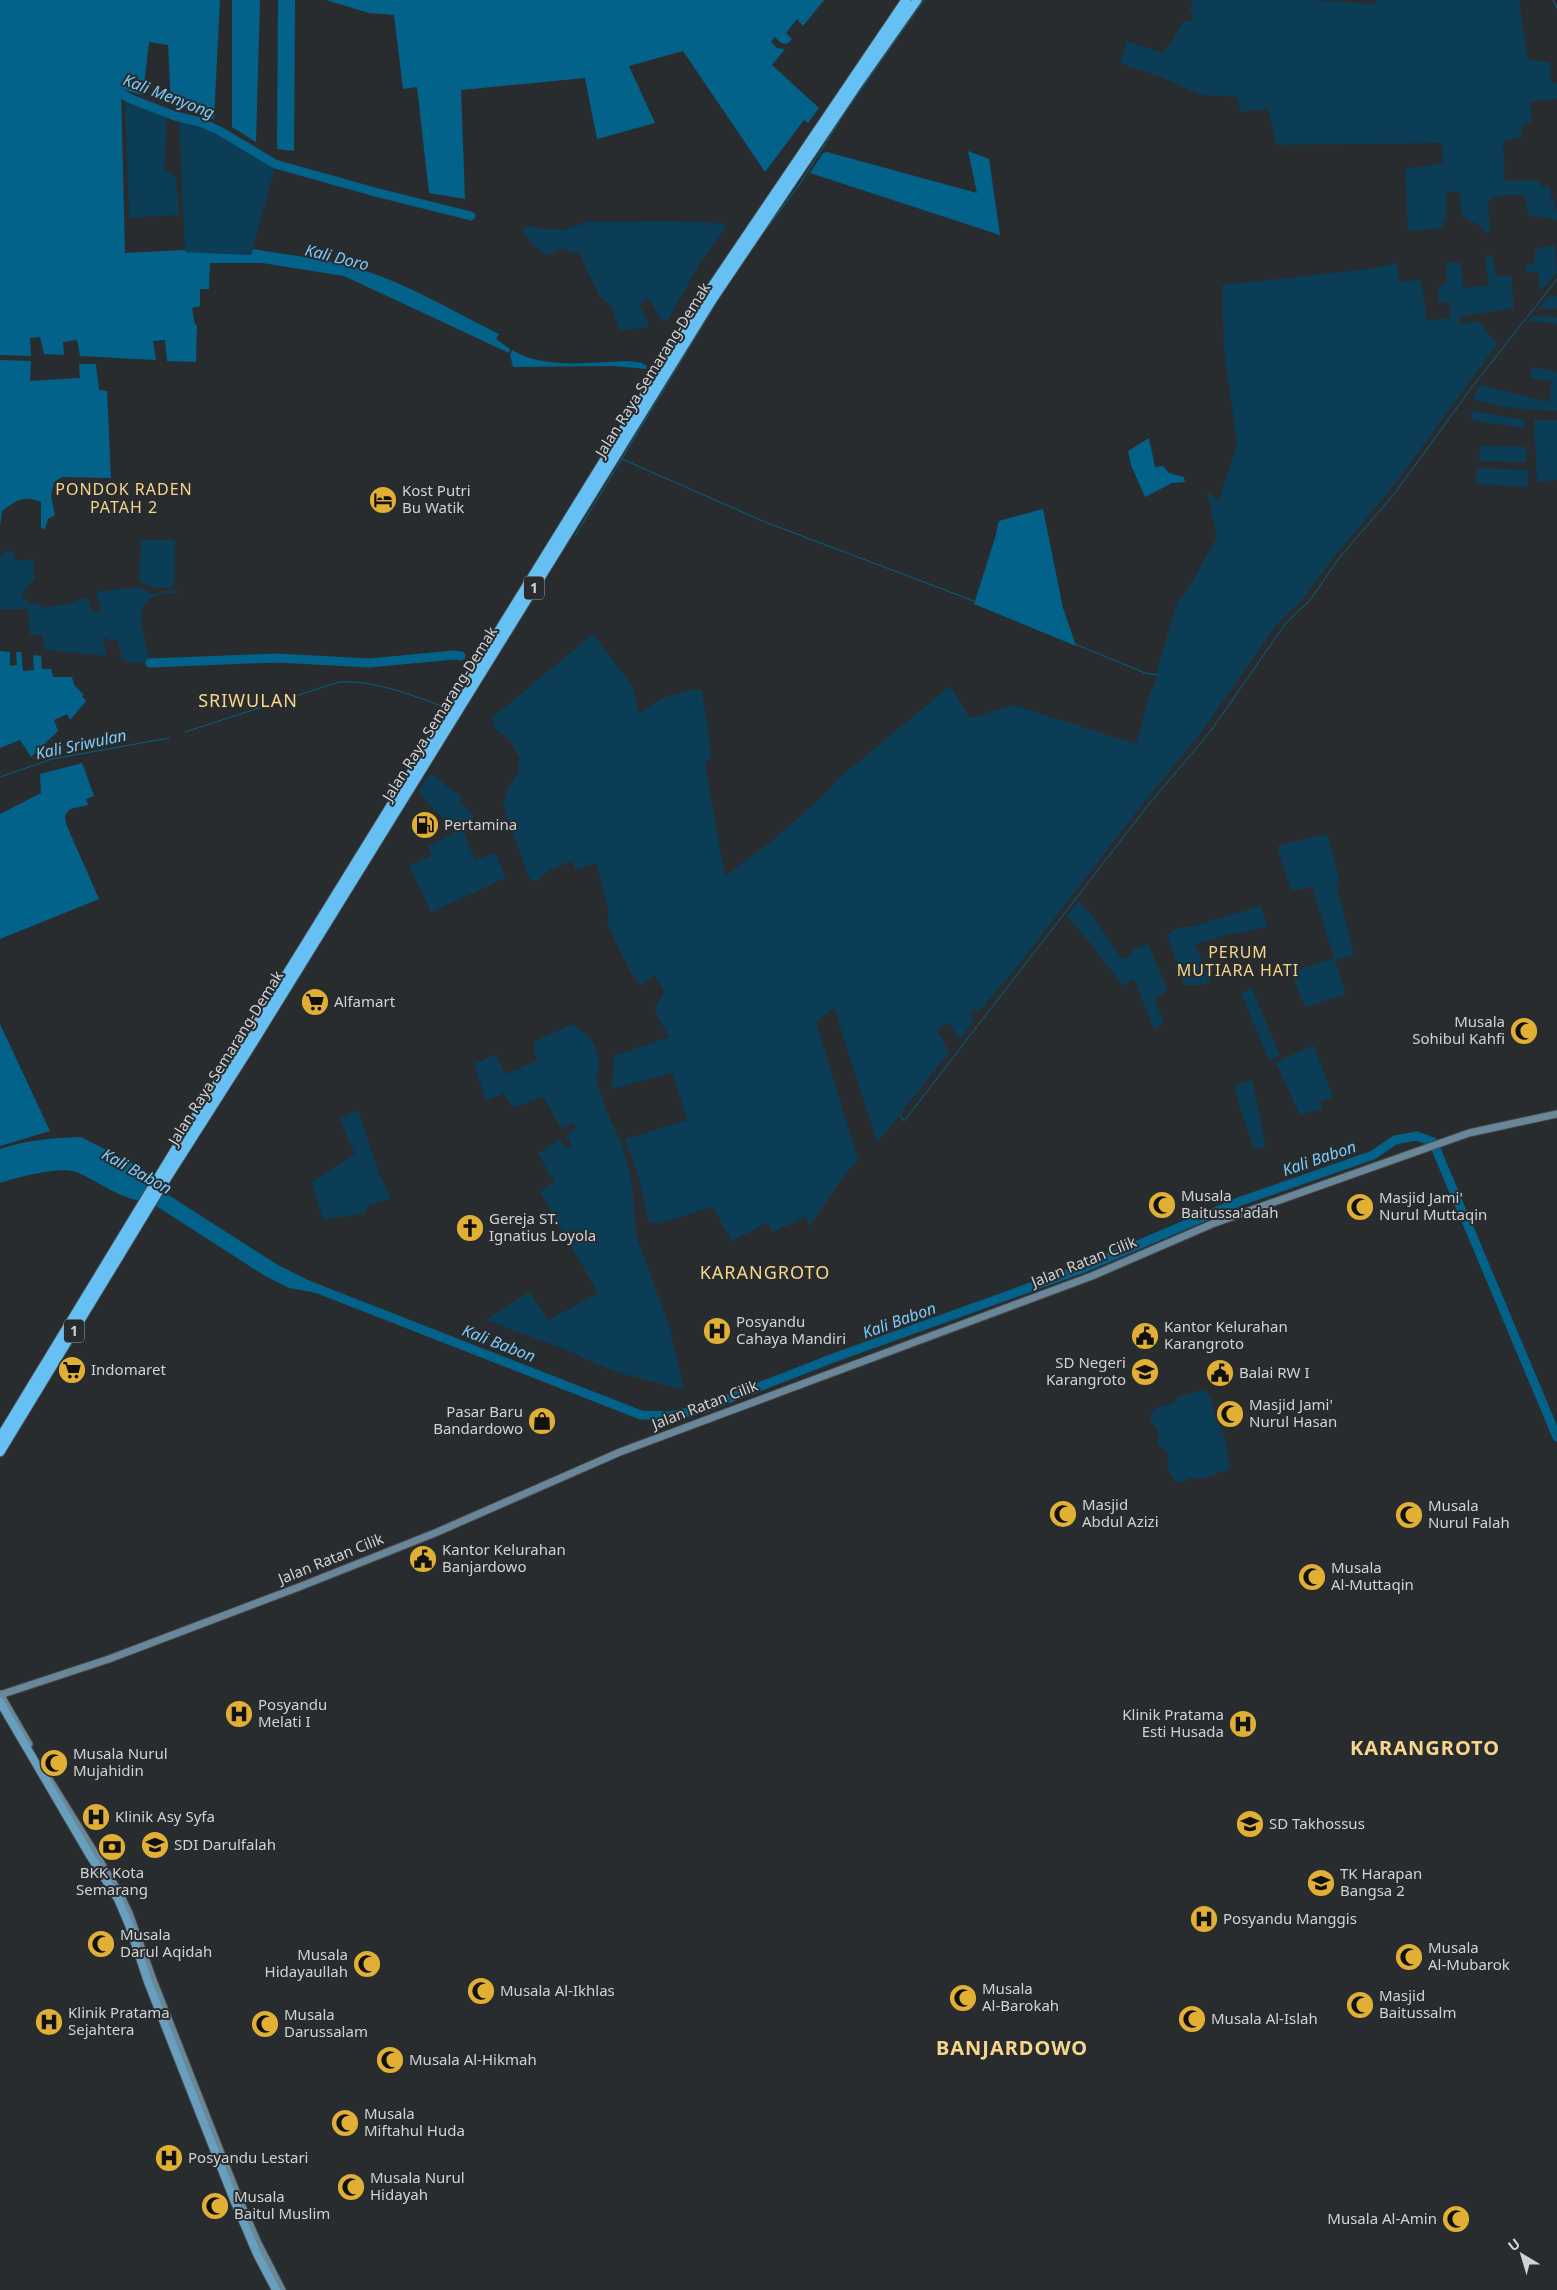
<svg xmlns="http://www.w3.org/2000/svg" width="1557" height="2290" viewBox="0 0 1557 2290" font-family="'Noto Sans',sans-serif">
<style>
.green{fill:#0b3d56}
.water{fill:#02628a}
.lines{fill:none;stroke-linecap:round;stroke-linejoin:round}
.stream{stroke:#02628a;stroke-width:1}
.river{stroke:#02628a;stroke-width:9}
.secondary-casing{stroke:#46494b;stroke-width:9}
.primary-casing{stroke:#46494b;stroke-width:10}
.highway-casing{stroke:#46494b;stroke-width:11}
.secondary{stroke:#698798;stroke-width:7}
.primary{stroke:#689fbf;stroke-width:8}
.highway{stroke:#67c0f3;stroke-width:9}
.labels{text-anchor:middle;stroke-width:4;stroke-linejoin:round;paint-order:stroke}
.shield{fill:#282c2e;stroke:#9ea0a2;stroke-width:1}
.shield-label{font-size:14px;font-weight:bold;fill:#d0d2d4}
.street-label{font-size:15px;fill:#d0d2d4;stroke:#282c2e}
.poi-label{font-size:15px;fill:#d0d2d4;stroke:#282c2e;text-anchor:start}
.water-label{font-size:16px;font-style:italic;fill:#7bcbfb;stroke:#282c2e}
.neighbourhood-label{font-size:16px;letter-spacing:1px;fill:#f7d58b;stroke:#282c2e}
.quarter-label{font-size:18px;letter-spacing:1px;fill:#f7d58b;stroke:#282c2e}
.district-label{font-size:20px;font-weight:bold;letter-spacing:1px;fill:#f7d58b;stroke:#282c2e}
</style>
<rect width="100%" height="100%" fill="#282c2e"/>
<path class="green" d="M1193,0H1312L1374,4L1375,0H1519L1528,60L1550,62L1551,83H1557V99L1530,102L1532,122L1522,125L1521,137L1503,141L1505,181L1538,180L1541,186L1550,187L1551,199L1554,200L1555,209L1557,210V220L1528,215L1525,196C1513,195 1498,193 1488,201L1490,232L1485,233L1482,227L1462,216L1459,192L1446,191L1447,220L1442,223L1443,228L1408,231L1405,169L1443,163L1442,143L1276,145L1268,109L1240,112L1238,97L1200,95L1159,76L1120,63L1127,41L1163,53L1173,40L1183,21H1192V12L1189,11Z
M125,100L167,118L164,170L176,176L179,215L129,218Z
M179,121C215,127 243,150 275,167L251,255L185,252Z
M586,221C609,223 717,218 727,226L701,261L668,320L662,321L650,301L646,299L639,305L648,322V327L619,331L613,311L607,302L599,296L580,254L560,248L553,254H544L531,243L522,230L523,228C531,224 535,228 543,229C551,230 556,228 564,230C571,225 580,228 586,221Z
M1555,245L1557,273L1540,291L1538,272L1526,273L1525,265L1535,263V249Z
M1492,255L1497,277L1511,276L1514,308L1459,317V324L1479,322L1497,344L1395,484L1333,558L1302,600L1277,624L1203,730L1140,807L1024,958L979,1012L975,1009L970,1014L974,1020L960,1039L948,1022L937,1030L949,1052L891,1126L877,1142L834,1008L816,1022L858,1160L841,1180L809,1227L806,1217L772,1232L767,1223L732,1241L712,1207L659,1224L656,1222L649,1223L639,1178L625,1139L687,1120L672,1073L612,1089L614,1056L669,1037L654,1009L665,991L654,975L641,986L630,971L607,924L609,913L596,863L576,870L572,861L552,869L534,882L529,878L503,805L508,789L518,772L520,758C517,753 513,745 509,740C498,729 497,735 492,718L593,634L633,687L639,714L662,698L691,690H702L712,757L705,764L725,876L769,843L818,801L838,779L950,686L970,718L1014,705L1136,744L1150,693L1156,681L1159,663L1178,599L1184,596L1217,537L1207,492L1219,500L1237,444L1224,350L1222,285L1369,269L1397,263L1399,282L1421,280L1427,321L1450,318L1449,302L1439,303L1438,286L1447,284L1446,263L1460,262L1464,288L1489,285L1485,256Z
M1557,296V309H1538L1548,297Z
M1532,316L1557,317V324L1528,321Z
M1532,367L1557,372V411C1528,410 1501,408 1473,399L1480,385L1549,402L1552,381L1530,378Z
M1473,411L1525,420V428L1474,421L1470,415Z
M1534,420H1557V480L1537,482Z
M1480,446L1526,447L1527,462L1479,461Z
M1477,468L1528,470V487L1477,484L1475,482Z
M141,540H173L175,542L174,586C160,589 151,588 139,581Z
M12,550L16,561L33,559L35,578L22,594L28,604L37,602V604L41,605L43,608L67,604L87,597L92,612L101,610L96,592L139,587L152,594L171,590L177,591L181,598L177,593C125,593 143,629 150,663L127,662L122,659L117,639L110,640L105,637L103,642L107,656L45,650L42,635H30L28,609H0V556L2,553Z
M433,774L451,790L461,795L460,801L474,817L461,826L475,860L495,853L506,878L431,912L409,866L433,855L428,847L455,832L418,792L429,775Z
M1327,834L1340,882L1336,883L1354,955L1335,960L1346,994L1305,1007L1291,972L1334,958L1312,887L1291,891L1277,846Z
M1078,901L1092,915L1122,959L1133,954L1131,950L1148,944L1168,991L1154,998L1164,1023L1156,1028L1153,1027L1134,979L1123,986L1091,944L1067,917Z
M1260,906L1268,927L1223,936L1195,944L1211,982L1202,985H1184L1167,935L1179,927H1190Z
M1252,988L1280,1056L1269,1060L1241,993Z
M572,1024L592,1040L600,1059L596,1079L607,1112L622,1145L631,1177L637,1238L670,1328L684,1390L616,1372L559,1347L486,1320L529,1292L548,1320L598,1293L540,1192L554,1182L538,1153L560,1139L566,1149L572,1146L566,1135L576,1128L572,1123L562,1129L543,1097L513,1108L504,1093L486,1101L474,1064L496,1054L505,1074L537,1061L533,1042Z
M1314,1045L1333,1097L1320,1102L1322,1109L1300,1115L1277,1065L1278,1061Z
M1252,1080L1266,1147L1254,1149L1235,1092L1236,1085Z
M358,1110L378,1171L391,1198L367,1206L365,1213L323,1220L312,1182L355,1154L339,1119Z
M1204,1390L1211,1397L1217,1422L1224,1436L1230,1467L1228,1470L1205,1478H1190L1181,1483L1175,1482L1167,1467L1168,1454L1158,1443V1429L1151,1422V1412L1161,1406L1174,1403L1178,1397Z"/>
<path class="water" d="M0,0H220L214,119L171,102L168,45L149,42L143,95L121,89L125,253L185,250V252L251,255L253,249C289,255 327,259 363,270C410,285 454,312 499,334L496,339L510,349L509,353L344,276L262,263H210L209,289H200V306L192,308L195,324L197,326L196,362L167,361L165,340L153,341L156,360L80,356L77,340L63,342L64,355L44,354L40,337L30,338L31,356L0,355Z
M232,0H260L256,142L232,127Z
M278,0H295L294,151L277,149Z
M326,0H824L803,26L797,19L786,33L792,39L787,44L781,43L775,37L771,42L777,48L785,49L772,65L819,108L808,123L804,120L765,172L683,51L629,66L655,123L597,139L585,78L461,90L465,199L429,193L417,87L403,89L394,15L369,13Z
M968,151L989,159L1000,235L810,173L823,153L827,152L977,193Z
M512,350C546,370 591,362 629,361L642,363L647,366L646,369L614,366L513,367L510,355Z
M0,360L31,361L30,381L80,378L79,364H96L99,390L107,391L111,478L62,477L54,482L51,496L55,515L48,519L45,529L41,528V502C22,495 17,500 2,511L0,527Z
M1149,438L1155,467L1163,466L1169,473L1184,477L1185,482L1172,483L1145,497L1131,465L1128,451Z
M1043,509L1063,608L1076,646L974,604L995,538L999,521Z
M0,651L10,652V666L17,665L16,652H21L23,671L34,670L33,655L41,656L42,669H51L53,677H72L74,685L84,695L82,696L86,701L70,720L67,714L54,720L58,731L31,757L20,740L0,748Z
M82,763L94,796L86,799L88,805L70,809L65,815L66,824L99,899L0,939V814L41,793L40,774Z
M0,1024L50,1131L0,1146Z
M81,1137L142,1168L159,1189L278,1265L320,1286L317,1293L289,1288L265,1276L150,1202C121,1201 101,1182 76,1172C60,1166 16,1178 0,1183V1149C26,1140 53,1138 81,1137Z"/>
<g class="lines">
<path class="stream" d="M1553,0L1557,8
M622,459L765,522L974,601
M575,536L726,287L759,239L799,185L846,111L924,0
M1075,644L1145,673L1158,675
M185,732L339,682C374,680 412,695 444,707
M0,777L52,759L169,738
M900,1115L904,1121L1149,804L1210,732L1286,623L1310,600L1340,557L1395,493L1472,387L1557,279"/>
<path class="river" d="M111,88L131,99L175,116L200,122L220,131L275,164L375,192L471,216
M150,663L277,658L369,663L454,655L461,656
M308,1285L641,1415L670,1416L702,1409L836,1357L1084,1268L1241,1201L1373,1155L1395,1140L1417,1136L1433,1142L1557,1437"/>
<defs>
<path id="secondary" d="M0,1694L29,1744
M0,1695L109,1659L299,1587L435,1533L620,1452L1092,1276L1212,1224L1469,1133L1557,1114
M49,1779L119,1892L129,1913L153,1980L239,2199L257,2241L282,2290"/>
<path id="primary" d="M0,1702L89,1854L118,1899L129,1925L148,1982L234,2200L257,2254L276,2290"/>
<path id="highway" d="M0,1438L189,1127L256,1024L707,294L906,0
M0,1452L163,1184L252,1044L712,300L857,85L917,0"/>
</defs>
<use href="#secondary" class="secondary-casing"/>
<use href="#primary" class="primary-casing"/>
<use href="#highway" class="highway-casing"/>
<use href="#secondary" class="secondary"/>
<use href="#primary" class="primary"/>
<use href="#highway" class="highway"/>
</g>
<defs>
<symbol id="hotel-disc" viewBox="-11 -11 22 22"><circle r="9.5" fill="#e1af34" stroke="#282c2e"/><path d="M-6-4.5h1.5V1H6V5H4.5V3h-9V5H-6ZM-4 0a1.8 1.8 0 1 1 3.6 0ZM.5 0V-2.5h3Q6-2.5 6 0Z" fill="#111"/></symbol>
<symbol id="fuel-disc" viewBox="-11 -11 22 22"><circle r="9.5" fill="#e1af34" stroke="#282c2e"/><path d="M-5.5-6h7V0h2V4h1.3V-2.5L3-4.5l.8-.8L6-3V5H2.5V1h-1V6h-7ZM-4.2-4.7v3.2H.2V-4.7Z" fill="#111"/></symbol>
<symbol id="supermarket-disc" viewBox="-11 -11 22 22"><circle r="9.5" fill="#e1af34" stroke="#282c2e"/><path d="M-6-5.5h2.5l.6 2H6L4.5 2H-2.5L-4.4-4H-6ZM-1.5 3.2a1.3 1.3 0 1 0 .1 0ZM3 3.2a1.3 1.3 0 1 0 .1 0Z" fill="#111"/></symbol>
<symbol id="mosque-disc" viewBox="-11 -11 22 22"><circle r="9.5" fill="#e1af34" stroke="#282c2e"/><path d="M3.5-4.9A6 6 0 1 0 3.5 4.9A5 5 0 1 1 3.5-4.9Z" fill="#111"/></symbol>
<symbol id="church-disc" viewBox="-11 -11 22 22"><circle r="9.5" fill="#e1af34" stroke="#282c2e"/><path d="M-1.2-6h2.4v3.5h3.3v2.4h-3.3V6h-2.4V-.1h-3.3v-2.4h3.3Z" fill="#111"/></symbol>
<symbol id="hospital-disc" viewBox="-11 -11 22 22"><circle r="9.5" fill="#e1af34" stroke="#282c2e"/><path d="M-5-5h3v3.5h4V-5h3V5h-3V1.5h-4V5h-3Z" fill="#111"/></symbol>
<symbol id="civic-disc" viewBox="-11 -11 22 22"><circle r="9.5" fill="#e1af34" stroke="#282c2e"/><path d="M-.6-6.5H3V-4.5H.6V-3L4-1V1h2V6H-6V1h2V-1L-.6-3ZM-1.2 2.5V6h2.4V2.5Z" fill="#111"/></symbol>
<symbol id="school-disc" viewBox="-11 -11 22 22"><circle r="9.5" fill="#e1af34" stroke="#282c2e"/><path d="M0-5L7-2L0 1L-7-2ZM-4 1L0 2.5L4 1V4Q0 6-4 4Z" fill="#111"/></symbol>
<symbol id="shop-disc" viewBox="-11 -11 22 22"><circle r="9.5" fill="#e1af34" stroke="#282c2e"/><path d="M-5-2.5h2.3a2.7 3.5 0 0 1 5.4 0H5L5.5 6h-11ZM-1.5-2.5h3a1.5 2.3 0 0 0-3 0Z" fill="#111"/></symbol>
<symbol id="bank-disc" viewBox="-11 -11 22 22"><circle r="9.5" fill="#e1af34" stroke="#282c2e"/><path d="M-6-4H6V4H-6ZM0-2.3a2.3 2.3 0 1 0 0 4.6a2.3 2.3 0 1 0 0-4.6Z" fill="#111"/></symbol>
</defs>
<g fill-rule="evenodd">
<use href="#hotel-disc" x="367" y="484" width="32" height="32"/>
<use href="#fuel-disc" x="409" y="809" width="32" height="32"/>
<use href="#supermarket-disc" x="299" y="986" width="32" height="32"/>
<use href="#mosque-disc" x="1508" y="1015" width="32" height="32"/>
<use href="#mosque-disc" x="1146" y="1189" width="32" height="32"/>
<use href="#mosque-disc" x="1344" y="1191" width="32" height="32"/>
<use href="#church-disc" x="454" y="1212" width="32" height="32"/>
<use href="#hospital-disc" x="701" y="1315" width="32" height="32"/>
<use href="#civic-disc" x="1129" y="1320" width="32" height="32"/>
<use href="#supermarket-disc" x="56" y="1354" width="32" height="32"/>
<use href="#school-disc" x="1129" y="1356" width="32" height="32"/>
<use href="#civic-disc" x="1204" y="1357" width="32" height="32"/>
<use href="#mosque-disc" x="1214" y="1398" width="32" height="32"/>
<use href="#shop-disc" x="526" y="1405" width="32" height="32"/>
<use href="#mosque-disc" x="1047" y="1498" width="32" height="32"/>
<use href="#mosque-disc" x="1393" y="1499" width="32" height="32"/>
<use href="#civic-disc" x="407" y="1543" width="32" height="32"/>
<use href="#mosque-disc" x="1296" y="1561" width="32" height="32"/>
<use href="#hospital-disc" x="223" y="1698" width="32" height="32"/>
<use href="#hospital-disc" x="1227" y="1708" width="32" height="32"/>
<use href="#mosque-disc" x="38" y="1747" width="32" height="32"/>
<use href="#hospital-disc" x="80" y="1801" width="32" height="32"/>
<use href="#school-disc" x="1234" y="1808" width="32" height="32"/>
<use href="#school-disc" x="139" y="1829" width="32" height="32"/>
<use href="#bank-disc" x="96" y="1831" width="32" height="32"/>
<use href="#school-disc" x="1305" y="1867" width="32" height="32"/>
<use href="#hospital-disc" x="1188" y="1903" width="32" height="32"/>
<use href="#mosque-disc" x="85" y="1928" width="32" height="32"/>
<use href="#mosque-disc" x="1393" y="1941" width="32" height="32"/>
<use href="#mosque-disc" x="351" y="1948" width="32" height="32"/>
<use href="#mosque-disc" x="465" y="1975" width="32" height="32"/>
<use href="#mosque-disc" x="947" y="1982" width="32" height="32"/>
<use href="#mosque-disc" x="1344" y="1989" width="32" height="32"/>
<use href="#mosque-disc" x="1176" y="2003" width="32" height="32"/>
<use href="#hospital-disc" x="33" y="2006" width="32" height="32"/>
<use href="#mosque-disc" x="249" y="2008" width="32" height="32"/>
<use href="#mosque-disc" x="374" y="2044" width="32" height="32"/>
<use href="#mosque-disc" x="329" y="2107" width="32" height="32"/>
<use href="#hospital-disc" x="153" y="2142" width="32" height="32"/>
<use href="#mosque-disc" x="335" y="2171" width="32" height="32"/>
<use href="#mosque-disc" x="199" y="2190" width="32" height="32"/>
<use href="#mosque-disc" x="1440" y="2203" width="32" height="32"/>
</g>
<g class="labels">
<g class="shield">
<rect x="524" y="576.5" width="20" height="23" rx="4"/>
<rect x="64" y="1319.5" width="20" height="23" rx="4"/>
</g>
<g class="shield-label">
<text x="534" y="593">1</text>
<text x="74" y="1336">1</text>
</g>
<g class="street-label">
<text transform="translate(653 370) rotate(-58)" y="5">Jalan Raya Semarang-Demak</text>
<text transform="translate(440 714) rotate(-58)" y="5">Jalan Raya Semarang-Demak</text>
<text transform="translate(226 1058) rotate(-58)" y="5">Jalan Raya Semarang-Demak</text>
<text transform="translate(1084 1262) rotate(-22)" y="5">Jalan Ratan Cilik</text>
<text transform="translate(705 1405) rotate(-21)" y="5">Jalan Ratan Cilik</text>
<text transform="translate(331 1559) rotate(-22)" y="5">Jalan Ratan Cilik</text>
</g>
<g class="poi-label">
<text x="402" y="496">Kost Putri<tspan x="402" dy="17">Bu Watik</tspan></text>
<text x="444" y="830">Pertamina</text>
<text x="334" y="1007">Alfamart</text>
<text x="1505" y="1027" text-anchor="end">Musala<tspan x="1505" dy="17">Sohibul Kahfi</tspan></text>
<text x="1181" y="1201">Musala<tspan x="1181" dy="17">Baitussa'adah</tspan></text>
<text x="1379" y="1203">Masjid Jami'<tspan x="1379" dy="17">Nurul Muttaqin</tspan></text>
<text x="489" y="1224">Gereja ST.<tspan x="489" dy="17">Ignatius Loyola</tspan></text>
<text x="736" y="1327">Posyandu<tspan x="736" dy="17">Cahaya Mandiri</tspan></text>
<text x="1164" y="1332">Kantor Kelurahan<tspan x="1164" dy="17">Karangroto</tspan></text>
<text x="1126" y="1368" text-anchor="end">SD Negeri<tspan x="1126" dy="17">Karangroto</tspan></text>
<text x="91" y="1375">Indomaret</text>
<text x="1239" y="1378">Balai RW I</text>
<text x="1249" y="1410">Masjid Jami'<tspan x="1249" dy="17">Nurul Hasan</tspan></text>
<text x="523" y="1417" text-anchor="end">Pasar Baru<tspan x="523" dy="17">Bandardowo</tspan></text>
<text x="1082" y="1510">Masjid<tspan x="1082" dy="17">Abdul Azizi</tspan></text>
<text x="1428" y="1511">Musala<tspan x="1428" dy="17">Nurul Falah</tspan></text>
<text x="442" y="1555">Kantor Kelurahan<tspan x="442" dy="17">Banjardowo</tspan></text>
<text x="1331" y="1573">Musala<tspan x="1331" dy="17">Al-Muttaqin</tspan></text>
<text x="258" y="1710">Posyandu<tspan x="258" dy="17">Melati I</tspan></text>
<text x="1224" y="1720" text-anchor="end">Klinik Pratama<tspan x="1224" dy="17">Esti Husada</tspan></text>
<text x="73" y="1759">Musala Nurul<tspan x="73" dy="17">Mujahidin</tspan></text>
<text x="115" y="1822">Klinik Asy Syfa</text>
<text x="1269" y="1829">SD Takhossus</text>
<text x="174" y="1850">SDI Darulfalah</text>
<text x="112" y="1878" text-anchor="middle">BKK Kota<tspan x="112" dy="17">Semarang</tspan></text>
<text x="1340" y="1879">TK Harapan<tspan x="1340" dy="17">Bangsa 2</tspan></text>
<text x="1223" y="1924">Posyandu Manggis</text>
<text x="120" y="1940">Musala<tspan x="120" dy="17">Darul Aqidah</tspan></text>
<text x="1428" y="1953">Musala<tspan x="1428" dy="17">Al-Mubarok</tspan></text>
<text x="348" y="1960" text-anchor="end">Musala<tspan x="348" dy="17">Hidayaullah</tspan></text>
<text x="982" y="1994">Musala<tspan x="982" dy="17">Al-Barokah</tspan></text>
<text x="500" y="1996">Musala Al-Ikhlas</text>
<text x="1379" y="2001">Masjid<tspan x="1379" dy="17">Baitussalm</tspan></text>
<text x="68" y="2018">Klinik Pratama<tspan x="68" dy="17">Sejahtera</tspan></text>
<text x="284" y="2020">Musala<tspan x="284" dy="17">Darussalam</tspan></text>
<text x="1211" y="2024">Musala Al-Islah</text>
<text x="409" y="2065">Musala Al-Hikmah</text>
<text x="364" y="2119">Musala<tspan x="364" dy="17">Miftahul Huda</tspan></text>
<text x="188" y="2163">Posyandu Lestari</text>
<text x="370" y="2183">Musala Nurul<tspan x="370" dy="17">Hidayah</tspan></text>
<text x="234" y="2202">Musala<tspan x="234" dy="17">Baitul Muslim</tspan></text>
<text x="1437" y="2224" text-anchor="end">Musala Al-Amin</text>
</g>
<g class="water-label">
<text transform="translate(169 96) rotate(21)" y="6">Kali Menyong</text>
<text transform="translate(337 257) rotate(14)" y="6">Kali Doro</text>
<text transform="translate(81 744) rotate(-12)" y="6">Kali Sriwulan</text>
<text transform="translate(1319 1158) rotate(-19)" y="6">Kali Babon</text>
<text transform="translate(137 1171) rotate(29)" y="6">Kali Babon</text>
<text transform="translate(899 1320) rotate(-20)" y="6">Kali Babon</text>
<text transform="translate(499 1343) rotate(21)" y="6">Kali Babon</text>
</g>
<g class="neighbourhood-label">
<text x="124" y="495">PONDOK RADEN<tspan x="124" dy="18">PATAH 2</tspan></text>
<text x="1238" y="958">PERUM<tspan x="1238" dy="18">MUTIARA HATI</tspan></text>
</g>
<g class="quarter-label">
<text x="248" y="707">SRIWULAN</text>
<text x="765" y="1279">KARANGROTO</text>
</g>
<g class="district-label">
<text x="1425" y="1755">KARANGROTO</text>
<text x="1012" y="2055">BANJARDOWO</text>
</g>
</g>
<g transform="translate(1522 2255) rotate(322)" stroke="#282c2e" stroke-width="4" paint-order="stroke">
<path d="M0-4L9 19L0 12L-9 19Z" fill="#d0d2d4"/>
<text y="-8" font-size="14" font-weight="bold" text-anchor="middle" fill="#d0d2d4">U</text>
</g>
</svg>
